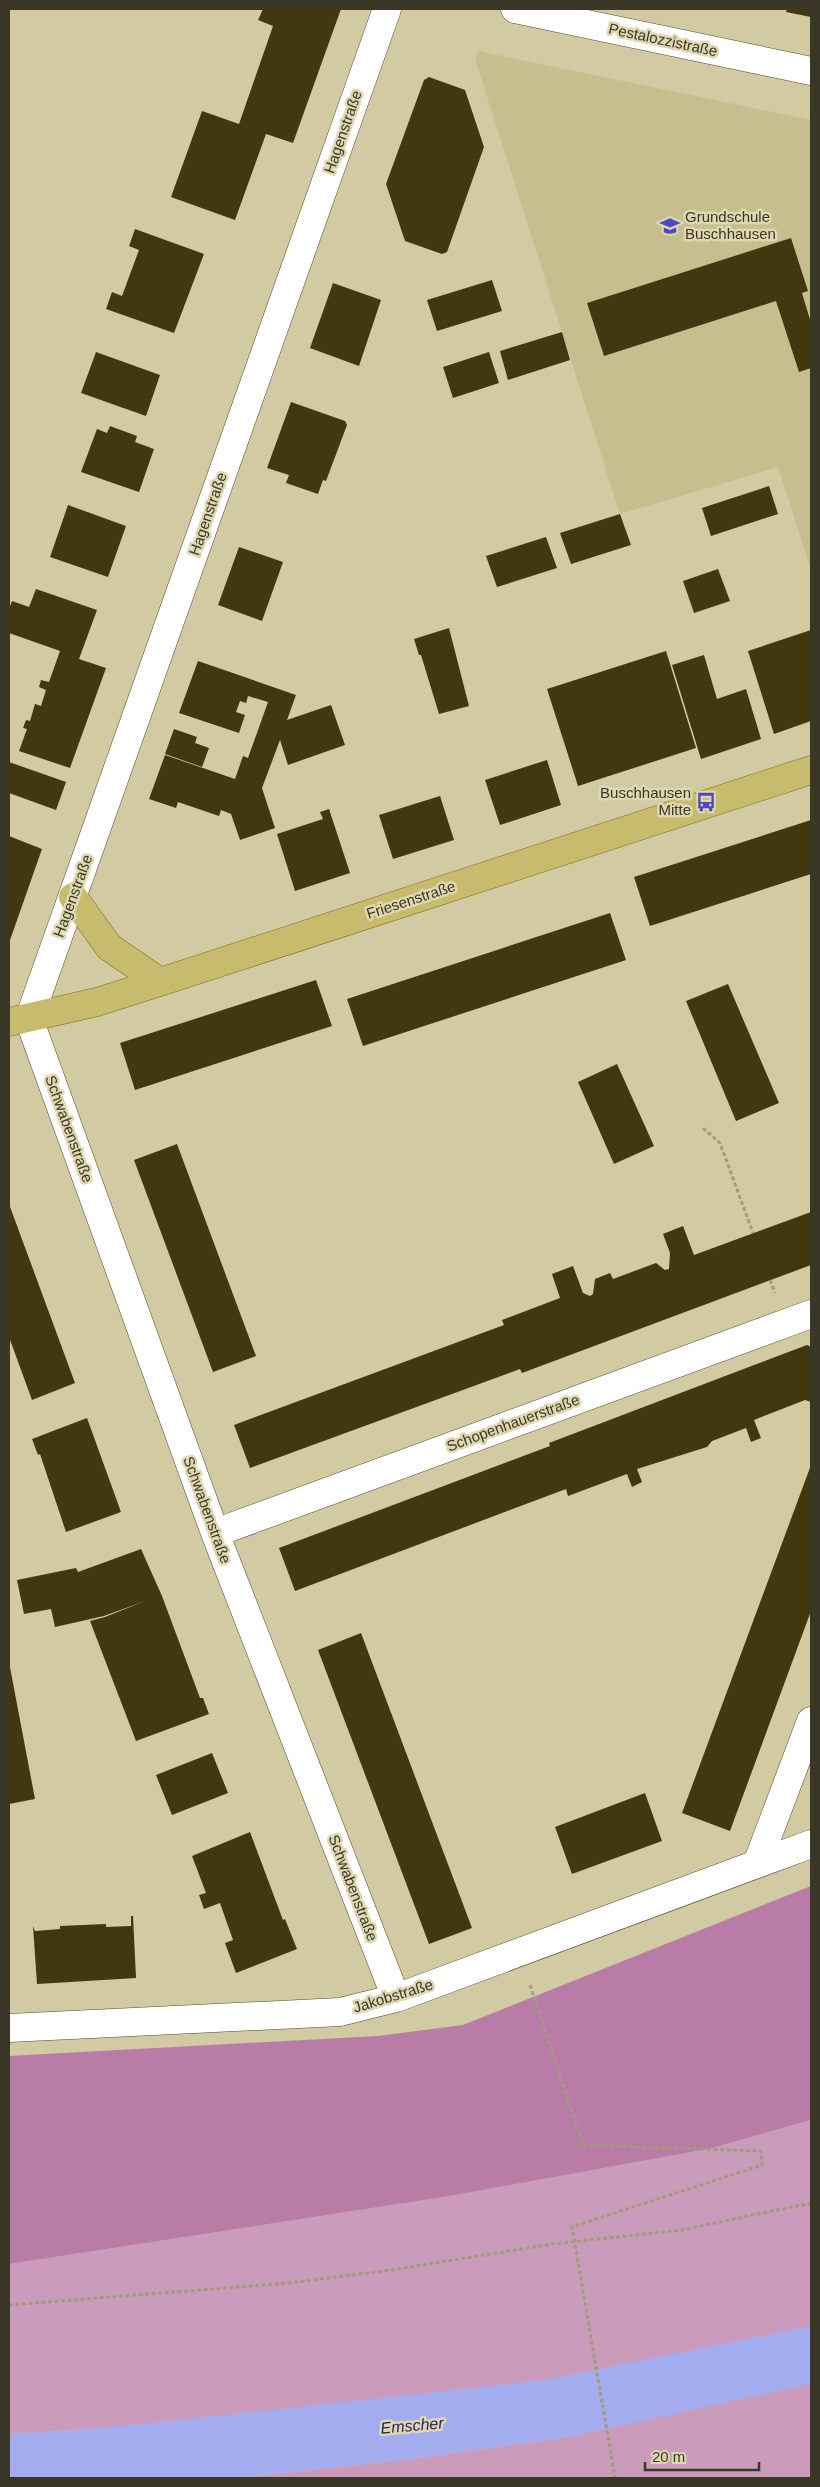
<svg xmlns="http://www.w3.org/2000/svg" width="820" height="2487" viewBox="0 0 820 2487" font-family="Arial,sans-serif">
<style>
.built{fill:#c7be90}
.green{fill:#ca9bbb}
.forest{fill:#b97ca7}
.water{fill:#a3acee}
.building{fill:#403811}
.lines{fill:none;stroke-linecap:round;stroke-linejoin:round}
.minor-casing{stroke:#514a27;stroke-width:29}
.major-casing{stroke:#7e6f17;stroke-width:29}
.path{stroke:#a29c7c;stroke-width:3;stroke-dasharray:4 2.5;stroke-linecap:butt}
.minor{stroke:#fff;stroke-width:28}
.major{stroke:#c7bb6e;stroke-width:28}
.labels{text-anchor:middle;stroke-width:5;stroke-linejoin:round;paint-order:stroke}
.street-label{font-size:15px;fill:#3a3727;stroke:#ded7af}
.poi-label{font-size:15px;fill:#3a3727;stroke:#ded7af;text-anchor:start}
.water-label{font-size:16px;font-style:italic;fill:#25216c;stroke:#ded7af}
</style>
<rect width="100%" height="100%" fill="#d1caa2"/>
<path class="built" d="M478,51L811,120V570L778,467L620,514L475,59Z"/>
<path class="green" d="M811,2120V2478H238L410,2459L568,2437L104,2428L9,2434V2264L450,2196L708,2149Z"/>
<path class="forest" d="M811,1886V2120L708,2149L450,2196L9,2264V2056L378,2036L463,2025Z"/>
<path class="water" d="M811,2326V2384L568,2437L410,2459L238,2478H9V2434L104,2428L544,2380Z"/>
<path class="building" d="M263,9H341L293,143L266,134L235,220L171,197L202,111L239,124L273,26L258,20Z
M787,9H811V17L786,12Z
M429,77L465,90L484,147L447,252L442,254L405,241L386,184L424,80Z
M135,229L204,254L174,333L106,309L112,292L122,296L139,250L129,246Z
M791,238L808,291L802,293L811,323V368L799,372L776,301L604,356L587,303Z
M492,280L502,311L437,331L427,300Z
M333,283L381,300L359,366L310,348Z
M562,332L570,360L508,380L500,351Z
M96,352L160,375L146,416L81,393Z
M489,352L499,383L453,398L443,367Z
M291,402L345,421L347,425L326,481L323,480L318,494L286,483L289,475L267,468Z
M110,426L137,436L135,442L154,449L139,492L81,472L97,429L107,433Z
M769,486L778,514L711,536L702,508Z
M68,505L126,526L108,577L50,557Z
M620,514L631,545L571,564L560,533Z
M546,537L557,568L497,587L486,556Z
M239,547L283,562L262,621L218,605Z
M718,569L730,601L694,613L683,581Z
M36,589L97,610L79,659L106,668L70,768L19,751L27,729L23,728L26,720L30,721L35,704L41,706L46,690L39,687L41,680L49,682L60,651L9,633V609L12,601L29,607Z
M449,628L469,706L439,714L421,655H419L414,639Z
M811,630V721L774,734L748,651Z
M666,651L696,748L578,786L547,689Z
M704,655L717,699L746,689L761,739L701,759L672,665Z
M198,661L296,695L287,720L331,705L345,745L288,765L280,740L262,788L275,828L240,840L231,814L221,810L219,816L178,802L176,808L149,799L165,755L235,779L243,756L248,758L268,702L248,696L246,703L240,701L236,712L245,715L239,733L179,713Z
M174,729L197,737L195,743L209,748L202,767L165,754Z
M547,760L561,805L500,825L485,780Z
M9,762L66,782L56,810L9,793Z
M440,796L454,840L393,859L379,815Z
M329,809L350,873L295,891L277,834L323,819L320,812Z
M811,820V874L650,926L634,877Z
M9,836L42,849L9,943Z
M610,913L626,960L363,1046L347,999Z
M316,980L332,1026L135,1090L120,1043Z
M728,984L779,1103L736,1121L686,1001Z
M617,1064L654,1146L614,1164L578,1082Z
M177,1144L256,1356L213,1372L134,1160Z
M9,1204L75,1383L32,1400L9,1337Z
M811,1212V1265L522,1373L520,1369L250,1468L234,1425L504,1325L502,1320L560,1298L552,1274L573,1266L583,1293L590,1296L593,1294L595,1279L610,1273L613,1279L656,1263L665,1270L669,1269L670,1253L663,1234L683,1226L694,1255Z
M807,1345L811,1347V1402L805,1400L754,1420L761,1438L751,1442L746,1428L712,1441L707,1447L637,1469L642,1482L632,1487L627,1474L568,1496L566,1489L295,1591L279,1548L550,1446L549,1443Z
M87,1418L121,1512L66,1532L40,1454L38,1455L32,1439Z
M811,1465V1611L730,1831L682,1813Z
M141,1549L162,1596L200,1698H203L209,1714L136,1741L90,1621L105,1617L145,1601L104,1616L55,1627L51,1609L24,1614L17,1580L76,1568L78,1572Z
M361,1633L472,1928L429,1944L318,1650Z
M9,1662L35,1799L9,1804Z
M212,1753L228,1793L172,1815L156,1775Z
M645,1793L662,1841L572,1874L555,1827Z
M250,1832L283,1920L285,1919L297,1949L236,1973L225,1943L233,1940L220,1903L204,1909L199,1895L206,1893L192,1856Z
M131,1916H133L136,1978L37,1984L33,1926L35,1931L60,1929V1926L106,1924V1927L131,1926Z"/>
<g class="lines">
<defs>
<path id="minor" d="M387,9L29,1019L215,1533L396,1998
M515,9L811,71
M215,1533L811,1314
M757,1864L811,1721
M9,2028L340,2012L396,1998L811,1844"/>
<path id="major" d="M73,897L109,947L160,982
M9,1022L97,1002L160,982L811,770"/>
</defs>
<use href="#minor" class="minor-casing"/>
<use href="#major" class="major-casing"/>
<path class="path" d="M703,1128L720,1143L753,1233
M770,1280L775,1293
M530,1985L583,2145L761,2151L762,2165L572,2227L615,2478
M9,2305L288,2283L391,2270L553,2244L681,2230L811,2203"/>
<use href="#minor" class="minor"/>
<use href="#major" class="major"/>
</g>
<defs>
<symbol id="school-bare" viewBox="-9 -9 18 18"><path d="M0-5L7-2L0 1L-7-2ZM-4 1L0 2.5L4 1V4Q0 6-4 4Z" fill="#4d4ac0" stroke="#ded7af" stroke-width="2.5" paint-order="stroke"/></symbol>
<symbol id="bus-bare" viewBox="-9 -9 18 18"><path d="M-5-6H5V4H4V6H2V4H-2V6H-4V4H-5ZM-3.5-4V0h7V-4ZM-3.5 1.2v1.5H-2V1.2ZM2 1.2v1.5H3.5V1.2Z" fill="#4d4ac0" stroke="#ded7af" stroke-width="2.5" paint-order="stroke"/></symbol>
</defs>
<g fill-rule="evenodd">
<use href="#school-bare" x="656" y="212" width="28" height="28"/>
<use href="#bus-bare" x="692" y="788" width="28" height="28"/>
</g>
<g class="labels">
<g class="street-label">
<text transform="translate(663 40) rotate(12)" y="5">Pestalozzistraße</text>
<text transform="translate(343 132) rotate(-71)" y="5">Hagenstraße</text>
<text transform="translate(208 514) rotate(-71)" y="5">Hagenstraße</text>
<text transform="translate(73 896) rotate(-70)" y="5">Hagenstraße</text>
<text transform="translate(411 900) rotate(-18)" y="5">Friesenstraße</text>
<text transform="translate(69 1129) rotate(70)" y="5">Schwabenstraße</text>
<text transform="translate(513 1423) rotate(-20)" y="5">Schopenhauerstraße</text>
<text transform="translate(207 1510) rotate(70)" y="5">Schwabenstraße</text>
<text transform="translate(353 1888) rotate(69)" y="5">Schwabenstraße</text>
<text transform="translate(393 1996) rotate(-17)" y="5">Jakobstraße</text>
</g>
<g class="poi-label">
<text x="685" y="222">Grundschule<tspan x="685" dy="17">Buschhausen</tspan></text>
<text x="691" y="798" text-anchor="end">Buschhausen<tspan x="691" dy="17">Mitte</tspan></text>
</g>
<g class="water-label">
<text transform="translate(412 2425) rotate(-5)" y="6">Emscher</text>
</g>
</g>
<rect width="820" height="2487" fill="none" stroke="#3a3727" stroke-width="20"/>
<path d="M645 2462v8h114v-8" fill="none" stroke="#3a3727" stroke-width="2.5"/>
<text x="652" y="2462" font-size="15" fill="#3a3727" stroke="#ded7af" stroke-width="4" paint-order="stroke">20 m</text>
</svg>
